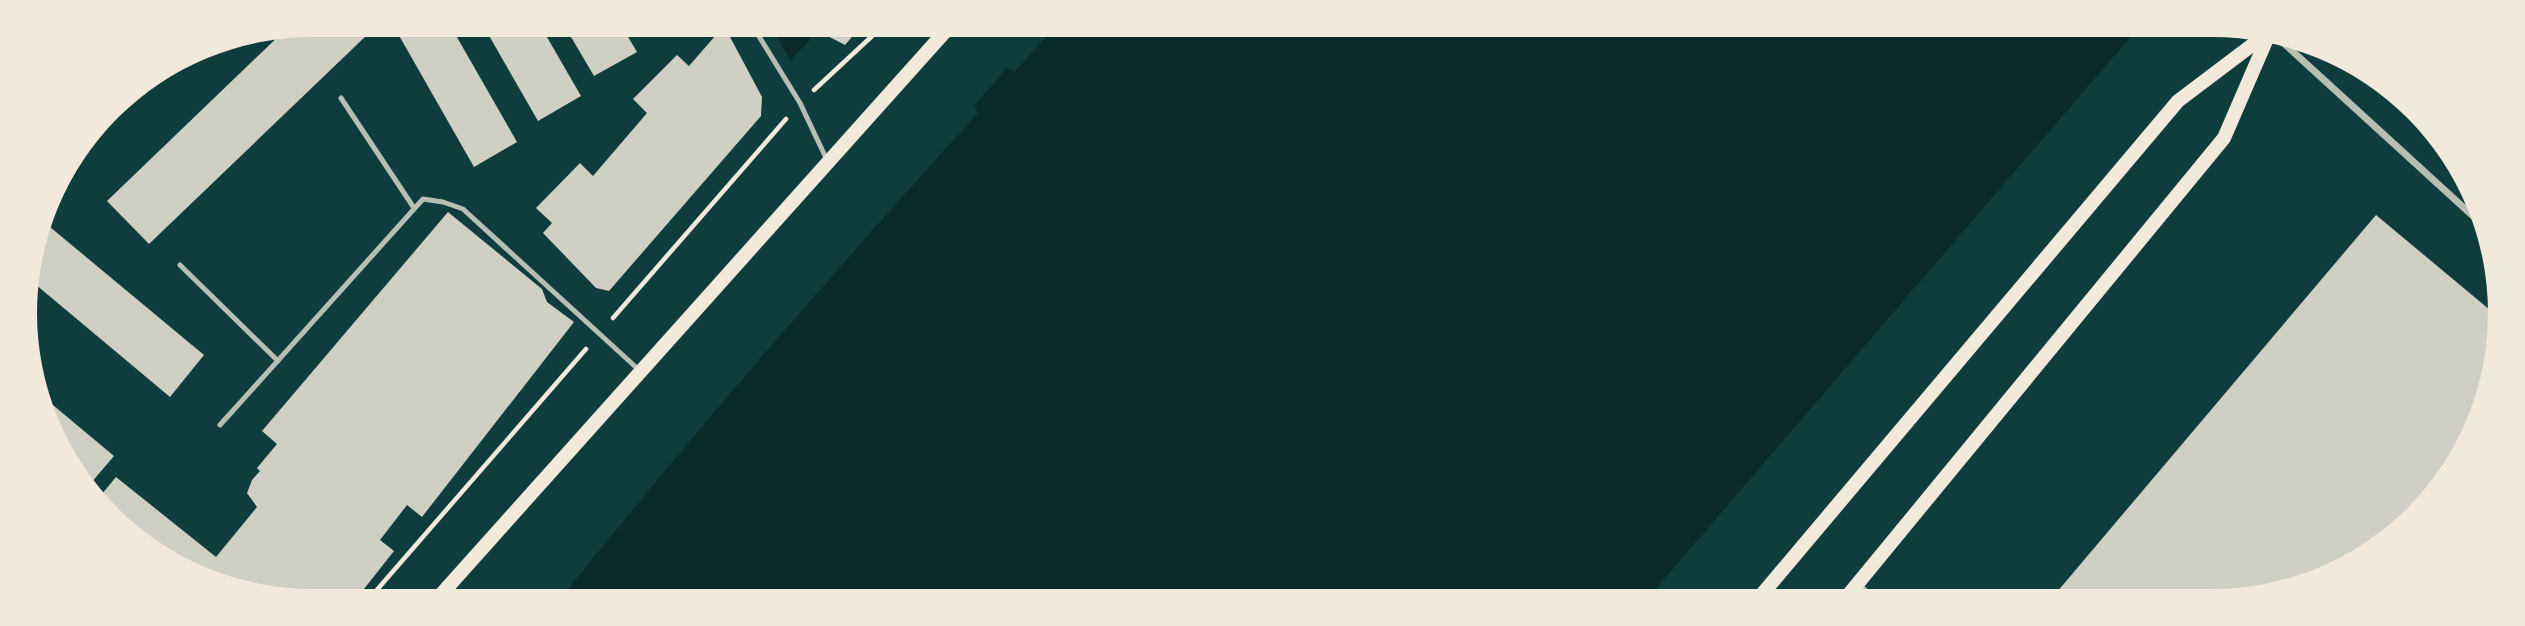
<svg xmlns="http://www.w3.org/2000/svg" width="2525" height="626" viewBox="0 0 2525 626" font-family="Jost,sans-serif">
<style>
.water{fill:#0a2a2b}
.building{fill:#cfcfc3}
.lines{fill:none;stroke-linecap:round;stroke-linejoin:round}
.path{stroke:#f1e9da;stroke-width:4.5}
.service{stroke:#b8beb3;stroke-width:5}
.minor{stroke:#b8beb3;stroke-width:7}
.secondary{stroke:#f1e9da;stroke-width:14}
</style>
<rect width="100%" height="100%" fill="#0f3d3e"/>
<path class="water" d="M769,25H804L811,38L791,60Z
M1057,25L2139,27L1647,599H560C694,432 834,271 978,113L974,106L1007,68L1015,71Z"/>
<path class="building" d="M313,24L359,25L368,34L149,244L107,201L285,30Z
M393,25H450L517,142L474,167Z
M483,25H540L581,96L538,121Z
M564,25H621L637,52L594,76Z
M815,25H862L845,45L818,31Z
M723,33L729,35L762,97L761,116L609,291L596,288L543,233L552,223L536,208L580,163L593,176L647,113L633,99L677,55L689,66L716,35Z
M448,212L542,289L547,302L574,322L422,517L407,505L380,540L394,551L356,599H275L169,563L97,500L116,477L216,557L257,507L247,493L252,480L260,471L257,468L277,444L262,431Z
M2376,215L2496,315L2498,351L2471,441L2416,517L2339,572L2249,599H2051Z
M44,222L204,355L170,397L29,279Z
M35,390L114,456L85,490L84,489Z"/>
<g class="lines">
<path class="path" d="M814,90L884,25
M613,318L786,119
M369,599L586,349"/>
<path class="service" d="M752,25L800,103L827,160
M341,98L414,208
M180,265L278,361
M220,425L423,199L443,202L463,209L639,370
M1860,585L1874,599"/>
<path class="minor" d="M2276,36L2485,227
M92,136L162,72"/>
<path class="secondary" d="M437,599L951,25
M1758,599L2178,101L2268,33
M1845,599L2224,138L2269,34"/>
</g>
<path d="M0 0H2525V626H0ZM313 37H2212A276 276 0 0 1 2488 313V313A276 276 0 0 1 2212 589H313A276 276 0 0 1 37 313V313A276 276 0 0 1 313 37Z" fill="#f1e9da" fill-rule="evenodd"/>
</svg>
